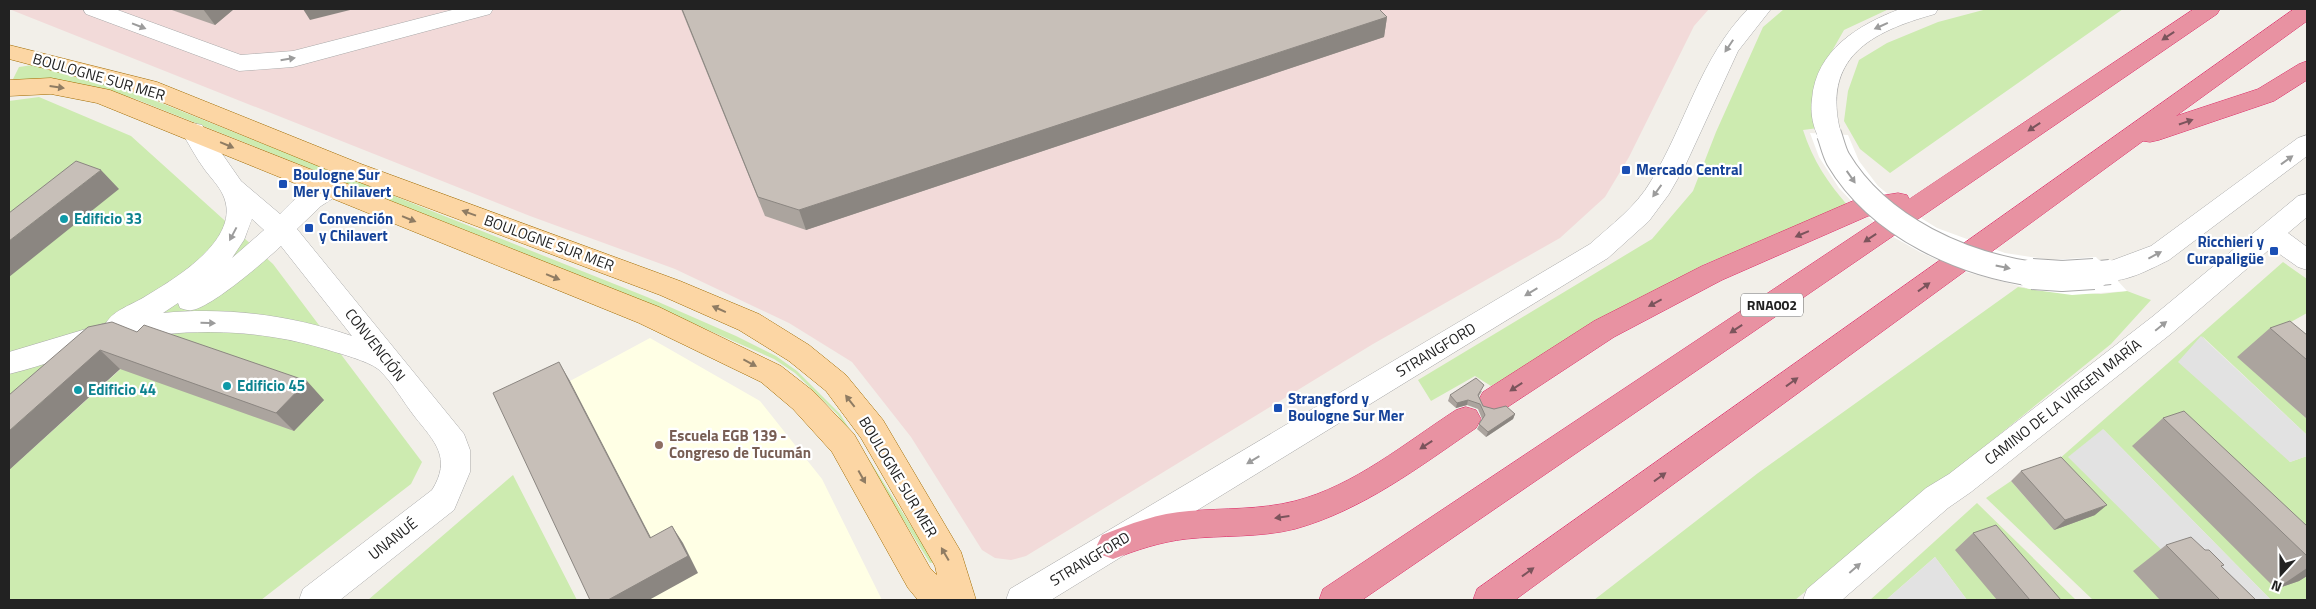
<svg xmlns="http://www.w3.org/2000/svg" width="2316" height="609" viewBox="0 0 2316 609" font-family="'Titillium Web',sans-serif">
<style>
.commercial{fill:#f2dad9}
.education{fill:#ffffe5}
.grass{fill:#cdebb0}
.parking{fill:#e2e2e2}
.pier{fill:#fff}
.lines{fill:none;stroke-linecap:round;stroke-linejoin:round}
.minor-casing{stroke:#a9a9a9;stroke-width:1}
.major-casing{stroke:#a06b00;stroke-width:1}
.highway-casing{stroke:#dc2a67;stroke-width:1}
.minor{fill:#fff;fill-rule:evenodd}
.major{fill:#fcd6a4;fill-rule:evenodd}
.highway{fill:#e892a2;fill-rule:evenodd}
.minor-bridge-far1-casing{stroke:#a9a9a9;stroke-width:26;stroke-linecap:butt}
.minor-bridge-casing{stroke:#a9a9a9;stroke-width:32;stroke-linecap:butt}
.minor-bridge-far1{stroke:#fff;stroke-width:24}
.minor-bridge{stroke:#fff;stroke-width:30}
.wall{fill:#aba49e}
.shaded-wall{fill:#8b8681}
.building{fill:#c7bfb8;stroke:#8b8681}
.oneway{fill:#9c9c9c}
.oneway2{fill:#7b545c}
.oneway3{fill:#8f7c63}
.transit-dot{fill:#1a4fb4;stroke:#fff;stroke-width:2}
.culture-dot{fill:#0f9aa8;stroke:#fff;stroke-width:2}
.education-dot{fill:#8d6e63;stroke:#fff;stroke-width:2}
.labels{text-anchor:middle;stroke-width:4.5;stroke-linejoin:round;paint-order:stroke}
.shield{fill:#fff;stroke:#646464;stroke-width:1}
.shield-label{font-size:14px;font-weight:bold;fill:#222}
.street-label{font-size:15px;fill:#222;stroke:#fff}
.transit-label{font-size:15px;font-weight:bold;fill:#164399;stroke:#fff;text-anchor:start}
.culture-label{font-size:15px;font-weight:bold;fill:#0d838f;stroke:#fff;text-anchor:start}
.education-label{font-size:15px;font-weight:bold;fill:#785e54;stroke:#fff;text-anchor:start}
</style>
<rect width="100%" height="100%" fill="#f2efe9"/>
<path class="commercial" d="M9,9H1709L1694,26L1629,157L1605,197L1560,238L1373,344L1026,556L1011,560L995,558L982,550L911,437L852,362L789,323L675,269L530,216Z"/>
<path class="education" d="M650,338L760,401L822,479L882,600H595L506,412L570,381Z"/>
<path class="grass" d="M1784,9H1889L1844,30L1832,51L1813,105L1818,128L1803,130C1813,161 1828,183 1849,207L1705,264L1491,386L1475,376L1431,401L1418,380L1652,239L1693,191L1716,132L1763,27Z
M1987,9H2123L1890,173L1860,149L1844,121L1848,91L1859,60L1887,43L1938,22Z
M33,65L126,89L647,297L736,336L776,356L797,371L840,414L934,562L930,563L838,415L795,373L774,359L644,302L138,100C92,85 65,81 16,81L13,79L19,67Z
M39,97L131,136L273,264L422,462L411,484L261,600H9V470L145,347L9,433V101Z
M2283,262L2307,279V313L2266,336L2238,357L2307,419V435L2202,336L2290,462L2307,456V600H2271L2103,429L2212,600H2093L1986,498L2011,481L2054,530L2050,467Z
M2018,287L2035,290L2101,294L2127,291L2151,300L2111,344L1795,600H1594L1758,473Z
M513,475L577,600H368Z
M1977,503L2076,600H1967L1935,557L1886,600H1870Z"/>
<path class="parking" d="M2201,336L2307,435V456L2290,462L2178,362Z
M2103,429L2271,600H2212L2068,457Z
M1935,557L1967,600H1886Z"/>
<path class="pier" d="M1810,133L1848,135L1859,161L1878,186L1905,208L1937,228L2005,253L2051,260L2096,257L2127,291L2072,295L2035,290L1962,271L1920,252L1890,235L1863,213L1839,188L1819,157Z"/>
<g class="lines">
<defs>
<path id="minor" d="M83,9H115L241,55L293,51L456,9H493L490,14L293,67L239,71L86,14Z
M1748,9H1771L1738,51L1685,166L1669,194L1649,221L1608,258L1051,600H1006L1010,589L1590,244C1611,225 1636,207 1651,181C1686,124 1700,58 1748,9Z
M1900,9H1938L1935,14C1870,32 1821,58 1841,134L1838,140L1829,142L1820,140C1813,128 1810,113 1812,99C1816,50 1858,25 1900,9Z
M193,123L202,125L241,181L280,214C295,199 318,174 341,181L345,187L341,193L321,206L297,229L464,434L470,450V472L454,510L340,600H299L303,589L432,490C452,458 435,442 415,417C404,403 391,380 378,369C368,361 338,353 325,349C260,329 187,327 122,341C83,349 47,365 9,374V352L106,323C113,310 134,304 146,296C176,278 243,238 223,195C219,186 211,178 205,170C196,158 189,144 181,131L184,125ZM252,219L264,230L232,258L244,240ZM281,246L352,336C290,315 228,307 163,313L178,303L180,308C184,309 188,311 192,310C212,307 265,261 281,246Z
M2307,135V156L2169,260C2150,269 2121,286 2100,279L2097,272L2100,265L2151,246L2298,138Z
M2307,194V217L2288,233L2307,247V270L2298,267L2271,248L2172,333L1971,492L1948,508L1842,600H1803L1807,589L1926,488L1949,474L2152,317L2298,196Z"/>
<path id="major" d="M9,45L157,82L361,164L680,281L759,314L809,345L846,375L883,420L961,552L976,600H918L908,588L832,452L793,409L761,382L639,323L97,103L51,94L9,96V80L51,78L110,90L659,307L781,366L813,391L854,434L930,568L937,575L935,566L861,438L826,391L789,361L739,330L660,295L343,176L142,94L9,59Z"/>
<path id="highway" d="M2194,9H2220L2217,14L1362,600H1319L1323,589L1888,213L1868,216L1722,280L1614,337L1503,410L1493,413L1483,410L1478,401L1483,392L1594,321L1702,266L1855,200L1898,193L1907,195L1909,199Z
M2294,9H2307V21L2176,116L2258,89L2299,64L2307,61V80L2274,101L2159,140L2150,142L2143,141L1515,600H1473L1477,589Z
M1466,407L1476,410L1481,419L1476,428C1419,467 1363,510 1295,529C1259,538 1222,535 1186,539C1160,542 1137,550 1113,559L1102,555L1097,545L1102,535C1130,524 1158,513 1189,511C1224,508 1260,510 1295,501C1354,486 1405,443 1456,410Z"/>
</defs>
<use href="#minor" class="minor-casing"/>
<use href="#major" class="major-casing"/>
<use href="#highway" class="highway-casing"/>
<use href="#minor" class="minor"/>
<use href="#major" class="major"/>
<use href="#highway" class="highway"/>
<defs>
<path id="minor-bridge-far1" d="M1829,134C1832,142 1834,152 1838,159C1879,228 1965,266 2041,275
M2081,275L2110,272"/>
<path id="minor-bridge" d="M2032,274L2062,276L2094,274"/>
</defs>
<use href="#minor-bridge-far1" class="minor-bridge-far1-casing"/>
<use href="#minor-bridge" class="minor-bridge-casing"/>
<use href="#minor-bridge-far1" class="minor-bridge-far1"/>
<use href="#minor-bridge" class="minor-bridge"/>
</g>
<path class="wall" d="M169,9H234L215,25Z
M681,9H1379L1387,17L1384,37L806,230L765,216Z
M88,327L324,400L294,431L120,369L9,470Z
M2270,328L2307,335V419L2237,357Z
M1482,391L1479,396L1483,406L1494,409L1515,414L1513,419L1486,437L1477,429L1482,419L1478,409L1467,405L1456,408L1448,401L1450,395Z
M2163,418L2307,526V576L2299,581L2276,589L2132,446Z
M2021,471L2095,515L2054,530L2011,481Z
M1973,533L2061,600H1997L1955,550Z
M2166,545L2221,566L2256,600H2160L2133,571Z"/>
<path class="shaded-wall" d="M203,9H234L215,25Z
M303,9H354L310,20Z
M1387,17L1384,37L806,230L799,210Z
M101,170L119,189L9,277V241Z
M100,350L120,369L9,470V431Z
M559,362L570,381L660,555L650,538Z
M307,381L324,400L294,431L276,413Z
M1468,400L1467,405L1456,408L1457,403Z
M1515,414L1513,419L1486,437L1488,432Z
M2107,505L2095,515L2054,530L2065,520Z
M672,526L683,543L698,573L649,600H608Z
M2307,568V576L2299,581L2276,589Z"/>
<path class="building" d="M682,9H1379L1387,17L799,210L758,197Z
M76,161L101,170L9,241V213Z
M2290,321L2307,335V360L2270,328Z
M112,322L137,332L144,325L307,381L276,413L100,350L9,431V395L88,327Z
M559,362L650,538L672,526L688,556L608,600H590L493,393Z
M1476,378L1484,385L1478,395L1483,406L1494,409L1506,406L1515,414L1488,432L1479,424L1485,415L1480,404L1468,400L1457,403L1450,395Z
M2184,411L2307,526V556L2163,418Z
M2061,457L2107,505L2065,520L2021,471Z
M1996,525L2061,600H2030L1973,533Z
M2191,537L2205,550H2209L2224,565L2221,566L2256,600H2220L2166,545Z"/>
<defs><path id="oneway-solid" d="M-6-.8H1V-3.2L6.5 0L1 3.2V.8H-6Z" transform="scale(1.25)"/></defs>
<g class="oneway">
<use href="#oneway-solid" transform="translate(139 26) rotate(21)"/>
<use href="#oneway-solid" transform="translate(1881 26) rotate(156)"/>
<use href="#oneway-solid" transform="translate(1729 46) rotate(124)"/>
<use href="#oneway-solid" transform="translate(288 59) rotate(-9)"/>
<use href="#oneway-solid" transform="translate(2287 160) rotate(-36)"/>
<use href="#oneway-solid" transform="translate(1851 177) rotate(55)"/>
<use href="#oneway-solid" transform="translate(1657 191) rotate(126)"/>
<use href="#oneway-solid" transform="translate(233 234) rotate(118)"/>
<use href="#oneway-solid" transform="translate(2155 255) rotate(-28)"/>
<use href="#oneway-solid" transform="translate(2003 267) rotate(12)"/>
<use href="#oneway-solid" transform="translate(1531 292) rotate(149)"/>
<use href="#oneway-solid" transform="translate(208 323) rotate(1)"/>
<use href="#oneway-solid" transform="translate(2161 326) rotate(-39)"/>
<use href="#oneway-solid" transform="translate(1253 460) rotate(149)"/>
<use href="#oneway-solid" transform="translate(1855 568) rotate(-41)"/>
</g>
<g class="oneway2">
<use href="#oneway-solid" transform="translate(2168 36) rotate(146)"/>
<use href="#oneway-solid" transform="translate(2186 122) rotate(-19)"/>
<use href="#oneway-solid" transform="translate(2034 127) rotate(146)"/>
<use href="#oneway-solid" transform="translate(1802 234) rotate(157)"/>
<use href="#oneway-solid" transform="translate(1870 238) rotate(146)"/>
<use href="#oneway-solid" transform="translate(1924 287) rotate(-36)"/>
<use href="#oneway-solid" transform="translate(1655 303) rotate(152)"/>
<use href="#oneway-solid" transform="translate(1736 329) rotate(146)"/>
<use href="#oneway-solid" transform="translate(1792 382) rotate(-36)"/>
<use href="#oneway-solid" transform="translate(1516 387) rotate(147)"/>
<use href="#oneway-solid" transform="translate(1426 445) rotate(147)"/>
<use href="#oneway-solid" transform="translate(1660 477) rotate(-36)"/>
<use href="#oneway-solid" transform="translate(1282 517) rotate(172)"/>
<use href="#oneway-solid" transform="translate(1528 572) rotate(-36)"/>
</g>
<g class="oneway3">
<use href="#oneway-solid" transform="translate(57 87) rotate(8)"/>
<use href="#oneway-solid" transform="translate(227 145) rotate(23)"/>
<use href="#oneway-solid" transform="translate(469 213) rotate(-160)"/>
<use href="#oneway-solid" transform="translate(409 219) rotate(22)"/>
<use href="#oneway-solid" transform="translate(553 277) rotate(22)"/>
<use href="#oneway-solid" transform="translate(719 309) rotate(-156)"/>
<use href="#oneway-solid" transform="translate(750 363) rotate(28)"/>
<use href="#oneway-solid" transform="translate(850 401) rotate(-128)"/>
<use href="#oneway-solid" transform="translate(862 477) rotate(61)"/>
<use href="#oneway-solid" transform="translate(945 554) rotate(-120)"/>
</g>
<g class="transit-dot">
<rect x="1621" y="165" width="10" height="10" rx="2.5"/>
<rect x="278" y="179" width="10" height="10" rx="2.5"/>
<rect x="304" y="223" width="10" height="10" rx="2.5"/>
<rect x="2269" y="246" width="10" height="10" rx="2.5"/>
<rect x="1273" y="403" width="10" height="10" rx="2.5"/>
</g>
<g class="culture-dot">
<circle cx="64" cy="219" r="5"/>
<circle cx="227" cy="386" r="5"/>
<circle cx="78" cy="390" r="5"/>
</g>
<circle class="education-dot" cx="659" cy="445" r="5"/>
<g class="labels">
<rect class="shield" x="1741" y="293.5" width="62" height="23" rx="4"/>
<g class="shield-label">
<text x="1772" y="310">RNA002</text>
</g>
<g class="street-label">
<text transform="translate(99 77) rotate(16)" y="5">BOULOGNE SUR MER</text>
<text transform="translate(549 243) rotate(20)" y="5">BOULOGNE SUR MER</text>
<text transform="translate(375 345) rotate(52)" y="5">CONVENCIÓN</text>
<text transform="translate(1436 350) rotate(-31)" y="5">STRANGFORD</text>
<text transform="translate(2063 402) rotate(-38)" y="5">CAMINO DE LA VIRGEN MARÍA</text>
<text transform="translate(898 477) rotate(59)" y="5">BOULOGNE SUR MER</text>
<text transform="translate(393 539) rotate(-38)" y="5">UNANUÉ</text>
<text transform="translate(1090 559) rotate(-31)" y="5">STRANGFORD</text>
</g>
<g class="transit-label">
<text x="1636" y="175">Mercado Central</text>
<text x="293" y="180">Boulogne Sur<tspan x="293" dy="17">Mer y Chilavert</tspan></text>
<text x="319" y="224">Convención<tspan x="319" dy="17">y Chilavert</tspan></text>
<text x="2264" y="247" text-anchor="end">Ricchieri y<tspan x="2264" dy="17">Curapaligüe</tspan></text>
<text x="1288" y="404">Strangford y<tspan x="1288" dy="17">Boulogne Sur Mer</tspan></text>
</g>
<g class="culture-label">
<text x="74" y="224">Edificio 33</text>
<text x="237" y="391">Edificio 45</text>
<text x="88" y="395">Edificio 44</text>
</g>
<g class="education-label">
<text x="669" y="441">Escuela EGB 139 -<tspan x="669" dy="17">Congreso de Tucumán</tspan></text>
</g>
</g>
<rect width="2316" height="609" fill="none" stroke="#222222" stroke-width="20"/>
<g transform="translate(2281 574) rotate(201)" stroke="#ffffff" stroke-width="4" paint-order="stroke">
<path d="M0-4L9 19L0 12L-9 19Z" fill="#222222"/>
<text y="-8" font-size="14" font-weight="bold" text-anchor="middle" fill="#222222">N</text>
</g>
</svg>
